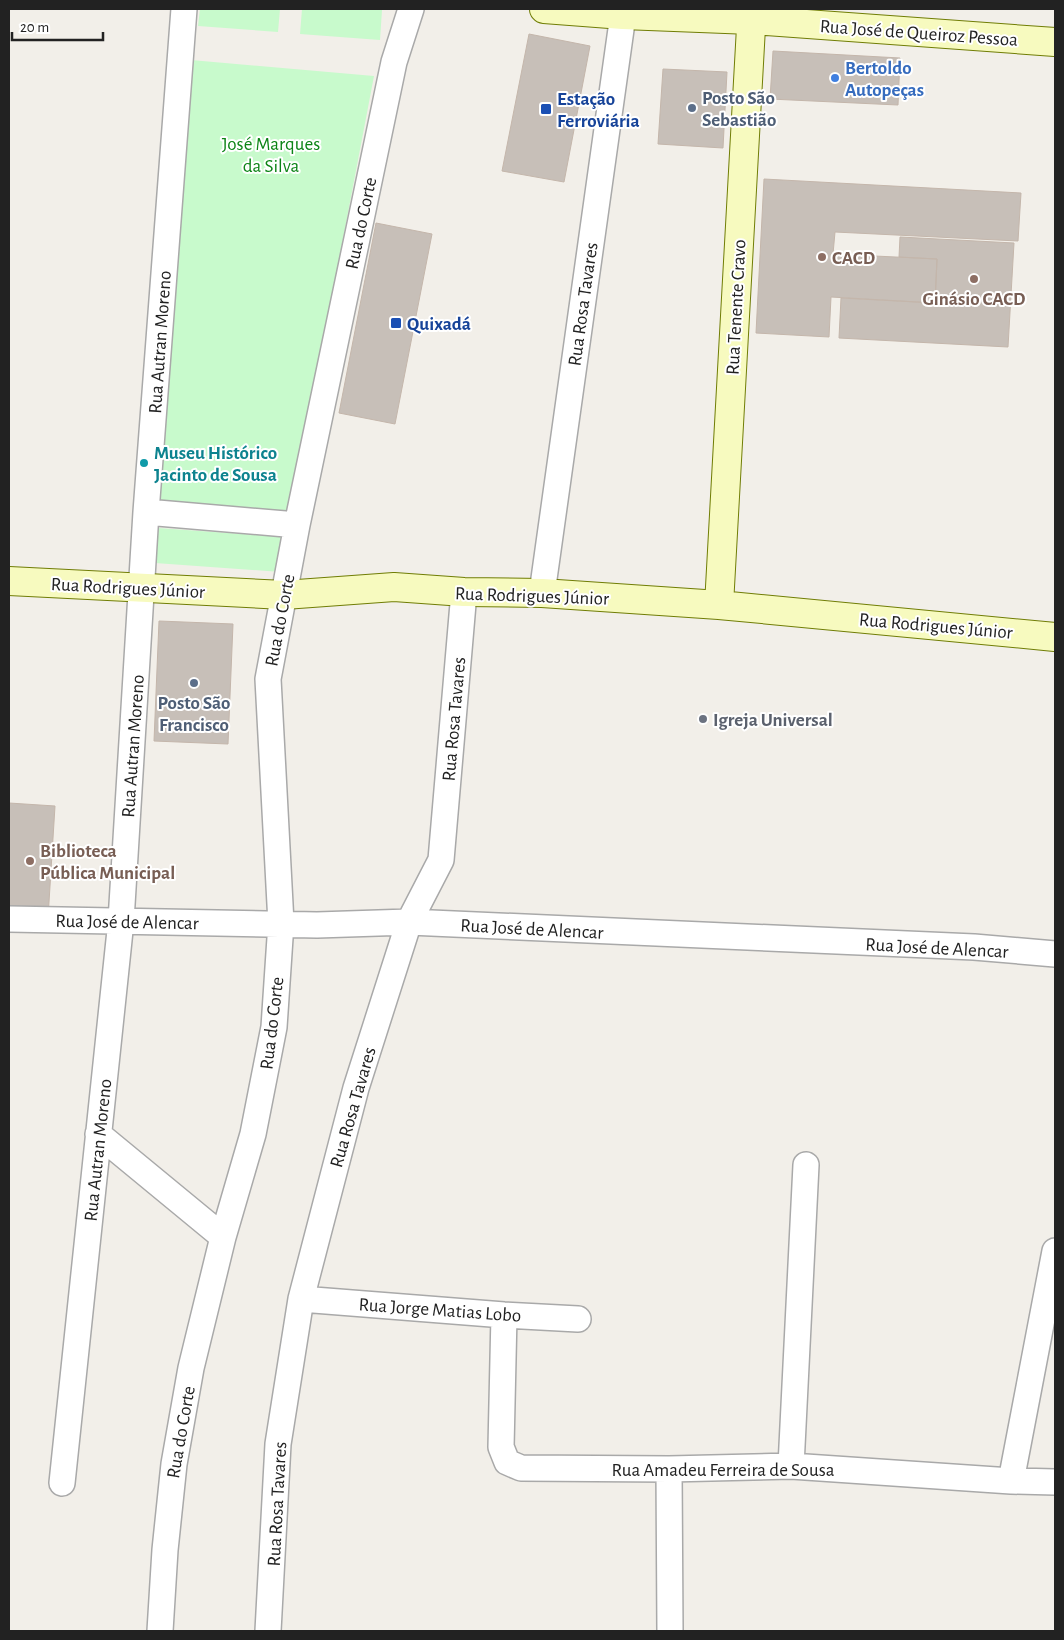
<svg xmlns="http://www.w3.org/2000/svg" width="1064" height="1640" viewBox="0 0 1064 1640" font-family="'Alegreya Sans',sans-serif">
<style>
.park{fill:#c8facc}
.building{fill:#c7bfb8;stroke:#c4b6ab}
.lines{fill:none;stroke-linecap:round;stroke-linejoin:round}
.street-casing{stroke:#a9a9a9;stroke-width:28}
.secondary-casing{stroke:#707d05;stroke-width:30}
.street{stroke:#fff;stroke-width:25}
.secondary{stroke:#f7fabf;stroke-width:28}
.shop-dot{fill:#3f7fe0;stroke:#fff;stroke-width:2}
.service-dot{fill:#5c6f8a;stroke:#fff;stroke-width:2}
.transit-dot{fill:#1a4fb4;stroke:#fff;stroke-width:2}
.education-dot{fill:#8d6e63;stroke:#fff;stroke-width:2}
.culture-dot{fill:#0f9aa8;stroke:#fff;stroke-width:2}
.worship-dot{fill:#6b7280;stroke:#fff;stroke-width:2}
.labels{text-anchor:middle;stroke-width:4;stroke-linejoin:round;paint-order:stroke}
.street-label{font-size:19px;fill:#222;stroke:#fff}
.shop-label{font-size:19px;font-weight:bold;fill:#366cbe;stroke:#fff;text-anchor:start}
.service-label{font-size:19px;font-weight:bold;fill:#4e5e75;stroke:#fff;text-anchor:start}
.transit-label{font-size:19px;font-weight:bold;fill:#164399;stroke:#fff;text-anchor:start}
.park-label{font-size:19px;fill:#0c8416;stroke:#fff}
.education-label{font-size:19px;font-weight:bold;fill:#785e54;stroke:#fff;text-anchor:start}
.culture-label{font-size:19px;font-weight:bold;fill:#0d838f;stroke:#fff;text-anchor:start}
.worship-label{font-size:19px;font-weight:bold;fill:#5b616d;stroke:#fff;text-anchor:start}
</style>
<rect width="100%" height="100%" fill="#f2efe9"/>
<path class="park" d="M200,9H280L278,32L198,26Z
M302,9L382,10L380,40L300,34Z
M191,60L374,76L291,512L158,500Z
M158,528L284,537L281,572L155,563Z"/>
<path class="building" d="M529,34L590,46L564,182L502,171Z
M773,51L900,58L898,105L770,99Z
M663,69L727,72L723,148L658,144Z
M764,179L1021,193L1018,241L835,232L833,254L937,259L935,303L831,297L829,337L756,333Z
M376,223L432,234L395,424L339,413Z
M900,237L1014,243L1008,347L839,338L841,298L935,303L937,259L899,257Z
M159,621L233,624L228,744L154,741Z
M9,803L55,806L48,918L9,916Z"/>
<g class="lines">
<defs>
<path id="street" d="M146,512L297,525
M542,593L623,15
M9,919L317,925L409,922L974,947L1055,954
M98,1134L223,1237
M301,1299L504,1315L578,1319
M504,1315L501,1447L507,1462L521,1468L669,1469L791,1466L1011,1481L1055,1482
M791,1466L806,1165
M669,1469L670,1631
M1011,1481L1055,1251
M62,1483L121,921L146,512L184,9
M160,1631L165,1550L174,1464L191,1368L223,1237L253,1134L274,1027L281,923L268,679L297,525L394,62L411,9
M268,1631L278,1444L301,1299L356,1088L409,922L441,860L464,592"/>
<path id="secondary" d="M544,9L623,15L751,20L1055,42
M9,581L284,595L394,587L464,592L542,593L719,605L1055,637
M719,605L752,9"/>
</defs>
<use href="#street" class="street-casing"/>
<use href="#secondary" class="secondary-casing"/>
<use href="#street" class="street"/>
<use href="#secondary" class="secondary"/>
</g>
<circle class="shop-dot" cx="835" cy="78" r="5"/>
<g class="service-dot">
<circle cx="692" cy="108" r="5"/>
<circle cx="194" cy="683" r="5"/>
</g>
<g class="transit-dot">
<rect x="540" y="103" width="12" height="12" rx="2.5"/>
<rect x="390" y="317" width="12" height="12" rx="2.5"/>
</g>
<g class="education-dot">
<circle cx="822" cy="257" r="5"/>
<circle cx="974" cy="279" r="5"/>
<circle cx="30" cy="861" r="5"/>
</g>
<circle class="culture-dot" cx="144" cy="463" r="5"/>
<circle class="worship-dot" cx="703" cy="719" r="5"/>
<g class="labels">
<g class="street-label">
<text transform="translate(919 32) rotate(4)" y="7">Rua José de Queiroz Pessoa</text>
<text transform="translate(360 223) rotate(-78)" y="7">Rua do Corte</text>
<text transform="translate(582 304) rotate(-82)" y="7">Rua Rosa Tavares</text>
<text transform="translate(735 307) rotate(-87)" y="7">Rua Tenente Cravo</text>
<text transform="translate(159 342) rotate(-86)" y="7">Rua Autran Moreno</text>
<text transform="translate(128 587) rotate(3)" y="7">Rua Rodrigues Júnior</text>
<text transform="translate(532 595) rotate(2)" y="7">Rua Rodrigues Júnior</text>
<text transform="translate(279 620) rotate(-79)" y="7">Rua do Corte</text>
<text transform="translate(936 625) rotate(5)" y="7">Rua Rodrigues Júnior</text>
<text transform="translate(453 719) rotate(-85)" y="7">Rua Rosa Tavares</text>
<text transform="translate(132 746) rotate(-86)" y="7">Rua Autran Moreno</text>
<text transform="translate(127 921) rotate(1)" y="7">Rua José de Alencar</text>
<text transform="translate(532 928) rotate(3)" y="7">Rua José de Alencar</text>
<text transform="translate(937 947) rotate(3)" y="7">Rua José de Alencar</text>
<text transform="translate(271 1023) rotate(-83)" y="7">Rua do Corte</text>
<text transform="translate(352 1107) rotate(-74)" y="7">Rua Rosa Tavares</text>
<text transform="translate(97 1150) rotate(-84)" y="7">Rua Autran Moreno</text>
<text transform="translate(440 1309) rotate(4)" y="7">Rua Jorge Matias Lobo</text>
<text transform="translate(180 1432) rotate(-80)" y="7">Rua do Corte</text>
<text x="723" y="1476">Rua Amadeu Ferreira de Sousa</text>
<text transform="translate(276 1504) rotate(-87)" y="7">Rua Rosa Tavares</text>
</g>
<g class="shop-label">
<text x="845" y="74">Bertoldo<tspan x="845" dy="22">Autopeças</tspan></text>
</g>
<g class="service-label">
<text x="702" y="104">Posto São<tspan x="702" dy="22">Sebastião</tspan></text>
<text x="194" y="709" text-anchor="middle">Posto São<tspan x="194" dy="22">Francisco</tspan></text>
</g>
<g class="transit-label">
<text x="557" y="105">Estação<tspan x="557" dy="22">Ferroviária</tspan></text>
<text x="407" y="330">Quixadá</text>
</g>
<g class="park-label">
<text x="271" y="150">José Marques<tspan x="271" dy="22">da Silva</tspan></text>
</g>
<g class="education-label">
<text x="832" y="264">CACD</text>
<text x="974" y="305" text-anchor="middle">Ginásio CACD</text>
<text x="40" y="857">Biblioteca<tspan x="40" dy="22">Pública Municipal</tspan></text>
</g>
<g class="culture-label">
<text x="154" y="459">Museu Histórico<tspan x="154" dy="22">Jacinto de Sousa</tspan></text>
</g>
<g class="worship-label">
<text x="713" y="726">Igreja Universal</text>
</g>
</g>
<rect width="1064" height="1640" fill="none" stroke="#222222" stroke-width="20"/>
<path d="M12 32v8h91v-8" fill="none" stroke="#222222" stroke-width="2.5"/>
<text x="20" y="32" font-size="15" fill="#222222" stroke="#ffffff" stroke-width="4" paint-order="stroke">20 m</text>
</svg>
